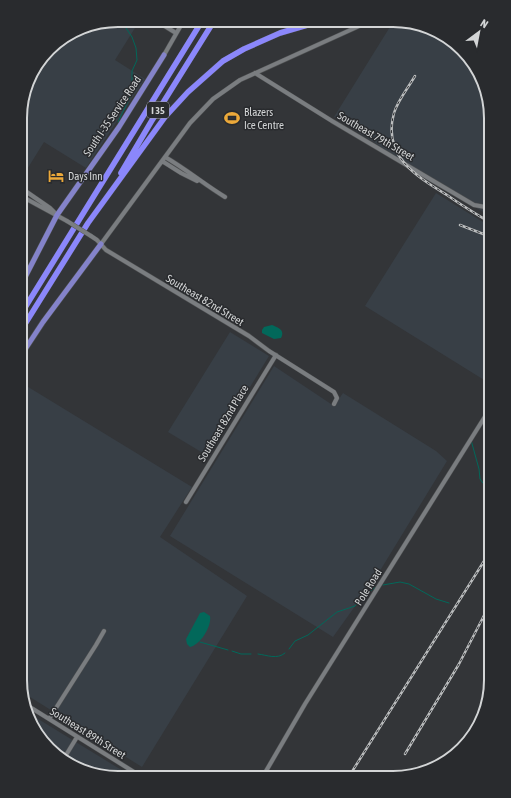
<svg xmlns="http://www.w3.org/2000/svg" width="511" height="798" viewBox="0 0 511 798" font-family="'Asap Condensed',sans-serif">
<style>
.built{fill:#383f46}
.water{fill:#02685a}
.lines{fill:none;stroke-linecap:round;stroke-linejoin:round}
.stream{stroke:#02685a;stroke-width:1}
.minor-casing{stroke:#4f5152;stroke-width:5}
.major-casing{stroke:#4f5152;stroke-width:6}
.highway-casing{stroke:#4f5152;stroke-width:6}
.minor{stroke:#7a7d80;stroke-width:4}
.major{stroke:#8483ca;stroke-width:5}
.highway{stroke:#8b87fb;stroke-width:5.5}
.rail-casing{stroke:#bbbdbe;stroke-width:2.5}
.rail{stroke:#292b2e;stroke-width:1;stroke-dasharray:3;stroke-linecap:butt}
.minor-bridge-casing{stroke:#4f5152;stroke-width:5;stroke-linecap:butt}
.minor-bridge{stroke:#7a7d80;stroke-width:4}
.labels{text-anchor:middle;stroke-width:3;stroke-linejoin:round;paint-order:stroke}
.shield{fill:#292b2e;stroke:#a0a2a4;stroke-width:1}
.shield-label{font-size:10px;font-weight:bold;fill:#d3d5d6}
.poi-label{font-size:11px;fill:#d3d5d6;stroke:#292b2e;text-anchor:start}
.street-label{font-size:11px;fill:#d3d5d6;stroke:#292b2e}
.rim{fill:none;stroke:#d3d5d6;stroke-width:2}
</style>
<rect width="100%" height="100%" fill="#333538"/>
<path class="built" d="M118,20H140L115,60L145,79L86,168L44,142L21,179V106L24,94L36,75L32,72L53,45L81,27Z
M393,22H412L453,40L483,81L491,118V217L334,117Z
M436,193L491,227V382L489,383L365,306Z
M230,332L269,356L208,456L168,432Z
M274,366L334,406L343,393L436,451L447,461L378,574L333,637L170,536Z
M20,382L192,487L160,537L247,596L142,767L22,692L20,680Z
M30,714L133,777H106L59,758L28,718Z"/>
<path class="water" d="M272,325C279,328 285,330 281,338L274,339L262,333V330L264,327Z
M204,612L210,616C212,627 200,645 190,647L187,644L186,639L200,613Z"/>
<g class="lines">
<path class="stream" d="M118,122L132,93V71L137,60L136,48L132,37L126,28L124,20
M471,440L479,469L480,479L486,487L491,490
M383,585L400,582L409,584L436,599L449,603
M200,642L228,650
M289,649L295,641L308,635L337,612L355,606L365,595L376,587
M232,651L241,654H251
M258,654C267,655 277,660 285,653"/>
<defs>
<path id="minor" d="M155,20L176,33
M164,55L184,20
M255,73L332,121L474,205L491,208
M165,157C186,169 205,185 225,197
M162,161L181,173L197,181
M21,188L50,208L55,213
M21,196L67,221
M91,236L97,240L106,250L249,336L269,351L334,392L337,398L334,404
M101,244L190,123L213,99L240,80L368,22
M186,502L276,355
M25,704L142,777
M49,719L96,645L104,631
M63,760L77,737
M262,778L305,704L491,407"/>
<path id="major" d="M21,285L57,215L119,127L164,55
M20,357L43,322L101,244"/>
<path id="highway" d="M121,173L151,122L214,21
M21,314L202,21
M20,332L88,223L165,117L188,92L223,61L244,49L280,33L321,21"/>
</defs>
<use href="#minor" class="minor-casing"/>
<use href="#major" class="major-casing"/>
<use href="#highway" class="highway-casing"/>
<use href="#minor" class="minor"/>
<use href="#major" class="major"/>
<use href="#highway" class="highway"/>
<defs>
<path id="rail" d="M415,76C408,88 398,100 394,113C382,156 416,176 447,195C461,205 476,214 491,223
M460,225L491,237
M405,754L459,664L491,602
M348,778L491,550"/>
</defs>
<use href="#rail" class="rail-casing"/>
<use href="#rail" class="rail"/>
<defs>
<path id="minor-bridge" d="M67,221L91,236"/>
</defs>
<use href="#minor-bridge" class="minor-bridge-casing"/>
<use href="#minor-bridge" class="minor-bridge"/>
</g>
<defs>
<symbol id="stadium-bare" viewBox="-9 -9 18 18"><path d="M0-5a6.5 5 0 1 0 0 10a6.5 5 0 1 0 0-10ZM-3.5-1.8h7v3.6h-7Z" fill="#eca93a" stroke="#292b2e" stroke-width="2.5" paint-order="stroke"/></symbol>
<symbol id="hotel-bare" viewBox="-9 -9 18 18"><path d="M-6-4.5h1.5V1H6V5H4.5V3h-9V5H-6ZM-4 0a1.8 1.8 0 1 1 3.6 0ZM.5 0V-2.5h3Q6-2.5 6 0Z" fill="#eca93a" stroke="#292b2e" stroke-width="2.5" paint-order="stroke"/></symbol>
</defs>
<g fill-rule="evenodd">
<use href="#stadium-bare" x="221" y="107" width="22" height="22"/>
<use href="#hotel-bare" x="45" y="165" width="22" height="22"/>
</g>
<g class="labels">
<rect class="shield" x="147" y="102" width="22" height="16" rx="3"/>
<g class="shield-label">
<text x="158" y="114">I 35</text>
</g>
<g class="poi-label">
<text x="244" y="116">Blazers<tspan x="244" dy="13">Ice Centre</tspan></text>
<text x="68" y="180">Days Inn</text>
</g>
<g class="street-label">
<text transform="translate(112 116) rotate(-56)" y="4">South I-35 Service Road</text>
<text transform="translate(376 136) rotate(30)" y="4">Southeast 79th Street</text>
<text transform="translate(205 300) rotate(31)" y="4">Southeast 82nd Street</text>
<text transform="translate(223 423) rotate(-59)" y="4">Southeast 82nd Place</text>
<text transform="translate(368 587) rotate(-58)" y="4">Pole Road</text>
<text transform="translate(88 733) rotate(32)" y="4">Southeast 89th Street</text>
</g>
</g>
<path d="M0 0H511V798H0ZM118 27H393A91 91 0 0 1 484 118V680A91 91 0 0 1 393 771H118A91 91 0 0 1 27 680V118A91 91 0 0 1 118 27Z" fill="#292b2e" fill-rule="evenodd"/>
<path class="rim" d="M118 27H393A91 91 0 0 1 484 118V680A91 91 0 0 1 393 771H118A91 91 0 0 1 27 680V118A91 91 0 0 1 118 27Z"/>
<g transform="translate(479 32) rotate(32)" stroke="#292b2e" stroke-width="3" paint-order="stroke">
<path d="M0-3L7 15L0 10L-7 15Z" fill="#d3d5d6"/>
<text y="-6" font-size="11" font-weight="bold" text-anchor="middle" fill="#d3d5d6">N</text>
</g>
</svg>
